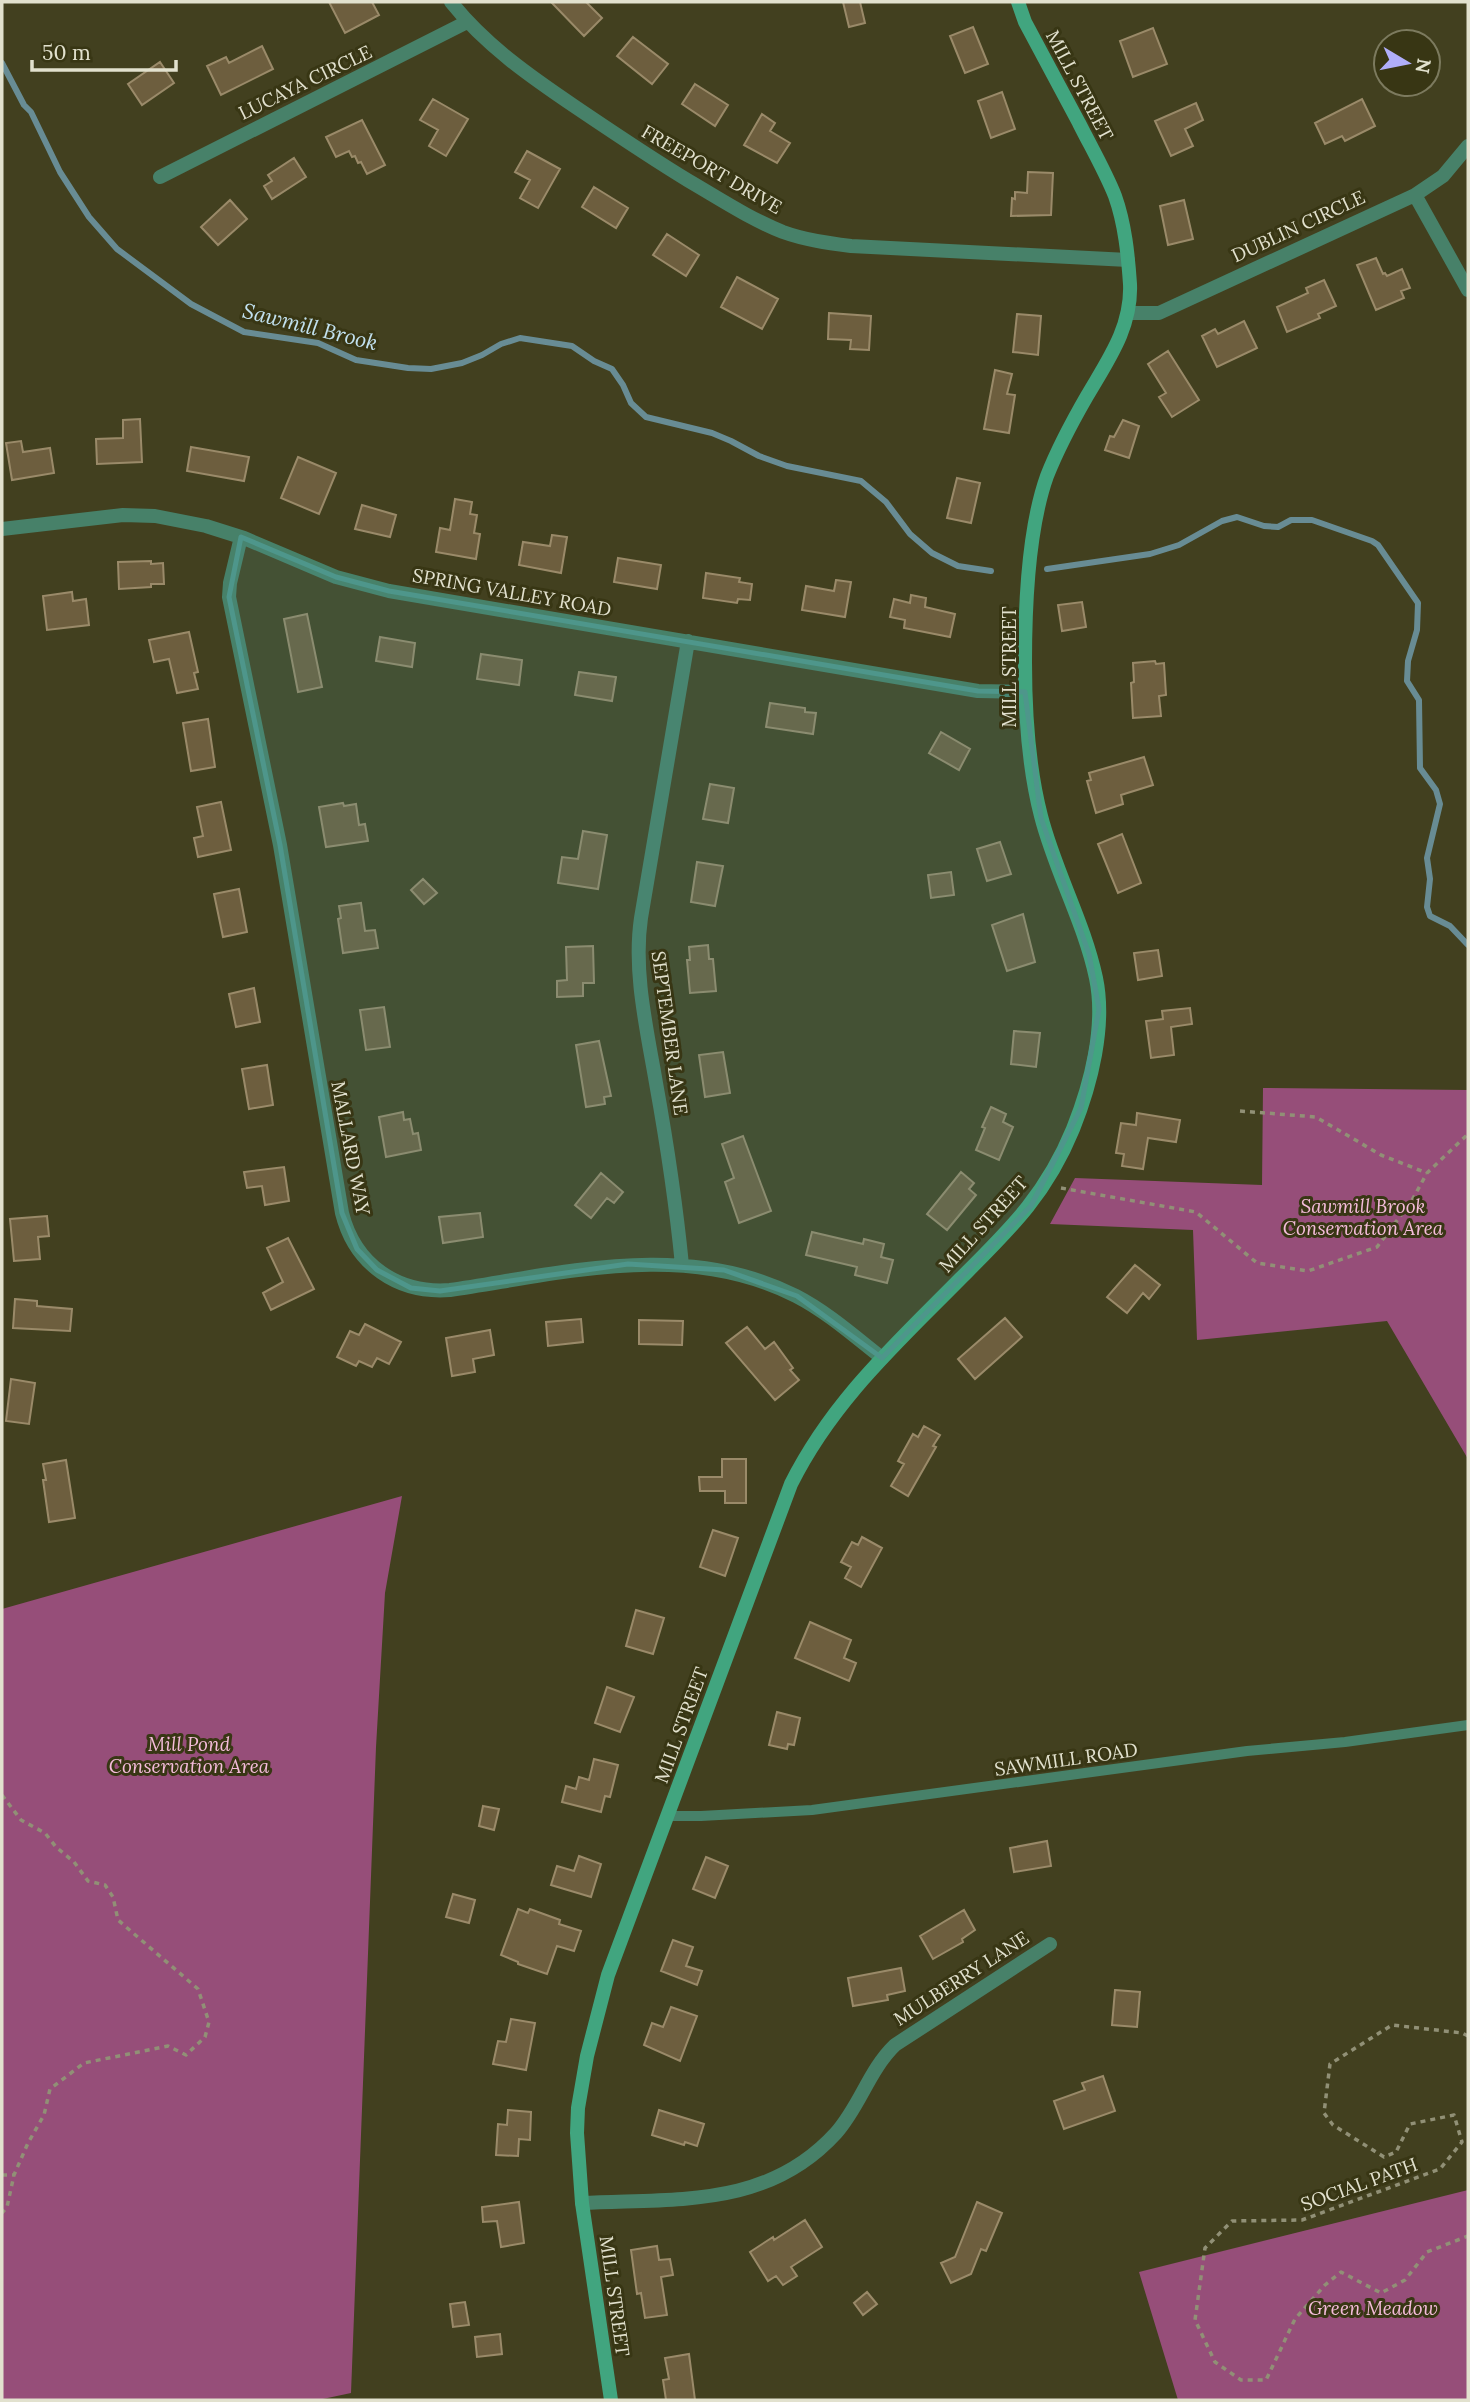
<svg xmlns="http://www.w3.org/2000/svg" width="1470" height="2402" viewBox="0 0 1470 2402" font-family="Lora,serif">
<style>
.green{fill:#964e79}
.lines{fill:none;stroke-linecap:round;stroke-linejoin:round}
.stream{stroke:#688c94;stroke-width:6}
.building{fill:#6d5e3e;stroke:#9a8a69;stroke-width:2}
.path{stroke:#919076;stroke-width:3.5;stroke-dasharray:5 5;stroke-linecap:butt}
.lane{stroke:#478169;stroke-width:10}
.street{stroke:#478169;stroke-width:14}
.secondary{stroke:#41a57f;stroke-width:14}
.marked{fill:#4e968b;fill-opacity:0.2;stroke:#4e968b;stroke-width:5;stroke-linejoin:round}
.labels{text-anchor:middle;stroke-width:6;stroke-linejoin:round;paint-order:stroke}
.street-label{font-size:19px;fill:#e2e1ce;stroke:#383614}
.park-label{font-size:19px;font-style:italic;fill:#f5bcdb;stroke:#383614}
.water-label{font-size:21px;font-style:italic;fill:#c2e1ef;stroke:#383614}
</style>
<rect width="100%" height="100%" fill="#42401f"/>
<path class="green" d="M1263,1088L1468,1090V1459L1387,1321L1197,1340L1193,1230L1050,1224L1075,1178L1262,1185Z
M402,1496L385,1593L376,1747L351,2393L318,2400H2V1609Z
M1468,2190V2400H1178L1139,2272Z"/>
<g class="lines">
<path class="stream" d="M2,63L24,105L31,112L60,172L89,217L117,249L191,304L244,332L318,343L356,360L408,368L431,369L462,363L482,355L501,344L520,338L572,346L594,361L612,369L623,385L631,403L646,417L712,433L731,441L759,456L787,466L861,481L886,502L910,534L932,553L958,566L991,571
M1047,569L1150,554L1179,545L1222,521L1237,517L1264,526L1278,527L1291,520H1312L1372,541L1378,545L1418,603L1417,630L1408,661L1407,681L1419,700L1420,768L1436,790L1440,804L1427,858L1430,879L1427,907L1430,916L1450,926L1468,945"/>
</g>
<path class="building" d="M329,2H372L379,15L345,33Z
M551,2H586L602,18L584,36Z
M843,2H860L865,23L849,27Z
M973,27L988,64L965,73L950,36Z
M1153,28L1167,64L1133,77L1120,41Z
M633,37L668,64L652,84L617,56Z
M262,46L273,69L221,95L207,66L226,57L229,63Z
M160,62L174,83L142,105L128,84Z
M695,84L728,105L715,126L682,104Z
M1002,92L1015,129L991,138L978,101Z
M433,99L468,119L446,156L429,146L438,130L420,120Z
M1362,99L1375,126L1345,141L1342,136L1325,144L1315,123Z
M1196,103L1203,120L1185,129L1193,146L1171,156L1155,121Z
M762,114L775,123L770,131L790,143L777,163L744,145Z
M362,120L385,165L367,174L361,162L358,163L355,156L352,157L349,151L336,157L326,137Z
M527,151L560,169L538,208L520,198L530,180L515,172Z
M294,158L306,177L272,199L264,186L272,181L268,175Z
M1028,172L1053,173L1051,215L1011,216L1012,198L1015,199V192L1027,193Z
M594,187L628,208L616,228L582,207Z
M230,200L247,219L218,245L201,227Z
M1184,200L1193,239L1168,245L1160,206Z
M667,234L699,255L686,276L653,255Z
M1376,258L1383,274L1385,273L1387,276L1402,269L1410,288L1401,291L1404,298L1376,310L1357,265Z
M737,277L778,299L762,329L721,307Z
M1324,280L1336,306L1318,314L1320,318L1287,332L1277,307L1308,293L1306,288Z
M829,313L871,316L869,350L850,349L851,340L828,339Z
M1017,314L1041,316L1038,355L1013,352Z
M1244,321L1257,348L1217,367L1202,336L1215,329L1218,334Z
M1168,351L1199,400L1172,417L1159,397L1166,393L1148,364Z
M995,370L1012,374L1007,394L1015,395L1009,433L984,429Z
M140,419L142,462L97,464L96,439L123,438V420Z
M1123,420L1139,426L1129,458L1105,450L1110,436L1114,437Z
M21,441L23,452L50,448L54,473L12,480L6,443Z
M191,447L249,457L244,481L187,471Z
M298,457L336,473L319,514L281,498Z
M957,478L980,483L971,523L947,518Z
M455,499L472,502L470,514L477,515L474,533L480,534L476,559L436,552L440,528L450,530Z
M362,505L396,515L390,537L355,529Z
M552,535L567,537L561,573L519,565L523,542L550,546Z
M618,558L661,565L657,589L614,582Z
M151,561V564L163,563L164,584H151V587L119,589L118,562Z
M706,573L740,578L739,582L752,584L750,600L738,599L737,603L703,598Z
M836,580L851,582L845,617L802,610L806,586L834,591Z
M72,592L73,601L86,599L89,625L47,630L43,596Z
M911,595L926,598L925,607L955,614L950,637L904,628L905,620L890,617L894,599L910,603Z
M1082,602L1086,627L1062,631L1058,605Z
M307,614L322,687L298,692L284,619Z
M189,632L198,672L194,673L198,689L177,693L169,659L154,662L149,640Z
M380,637L415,643L412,667L376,661Z
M481,654L522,660L519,685L477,679Z
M1155,661L1156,664L1164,663L1166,695L1159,696L1161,716L1133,718L1131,683L1134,682L1133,663Z
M579,672L616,677L612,701L575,695Z
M770,703L805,708V712L816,713L813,734L766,727Z
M208,719L215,767L191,771L183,723Z
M941,732L970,749L959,770L929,753Z
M1144,757L1153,785L1121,795L1123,804L1096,813L1087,781L1091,780L1089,773Z
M710,784L734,788L728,823L703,819Z
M221,802L231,850L198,857L194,838L203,836L197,807Z
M343,803L344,806L356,804L359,825L365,824L368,841L326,847L319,807Z
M583,831L607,835L598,889L558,883L562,857L578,859Z
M1122,834L1141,883L1118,893L1098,844Z
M1000,842L1011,874L987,881L977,849Z
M697,862L723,866L715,906L691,902Z
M951,872L954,895L931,898L928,875Z
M423,879L437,893L424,904L411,890Z
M239,889L247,932L223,937L214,894Z
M361,903L365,931L375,930L378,948L343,953L338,919L341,918L339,906Z
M1023,914L1035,962L1007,971L992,925Z
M708,945L709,959H713L716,991L690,993L687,960H690L689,947Z
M593,946L594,983H583V996L557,997V981L567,980L566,947Z
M1158,950L1162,976L1138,980L1134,953Z
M254,988L260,1022L236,1027L229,994Z
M384,1007L390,1047L366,1050L360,1010Z
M1190,1008L1192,1024L1171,1027L1174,1055L1151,1058L1146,1021L1163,1019L1162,1011Z
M1014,1031L1040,1033L1036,1067L1011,1064Z
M599,1041L611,1096L604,1097L605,1104L586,1107L576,1045Z
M723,1052L730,1093L705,1097L699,1055Z
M267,1065L273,1105L249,1109L242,1069Z
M991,1107L1006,1114L1003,1122L1013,1127L999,1160L976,1150L985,1128L982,1127Z
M403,1112L404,1120L410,1119L413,1134L418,1133L421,1150L386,1157L379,1117Z
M1137,1113L1180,1120L1176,1142L1148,1138L1143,1169L1122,1166L1124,1154L1116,1153L1121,1123L1136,1125Z
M743,1136L771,1211L739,1223L725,1182L734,1178L722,1144Z
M284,1167L289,1201L265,1205L262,1186L247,1188L244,1172Z
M961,1172L974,1183L969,1189L976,1195L947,1230L927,1214Z
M601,1173L623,1192L614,1203L607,1198L591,1218L575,1205Z
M480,1213L483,1237L443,1243L439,1217Z
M47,1216L49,1236L38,1237L40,1259L14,1261L10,1219Z
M812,1232L863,1244L864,1239L884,1244L881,1257L893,1260L887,1283L855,1275L857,1267L806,1255Z
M288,1238L314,1289L271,1310L263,1293L283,1282L267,1248Z
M1135,1265L1160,1285L1149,1299L1143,1293L1127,1313L1107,1297Z
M15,1299L37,1301V1306L72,1309L70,1331L13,1328Z
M1005,1318L1022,1337L975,1379L958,1359Z
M581,1319L583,1342L548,1346L546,1322Z
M639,1320L683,1321L682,1345L639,1344Z
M365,1324L401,1342L389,1364L377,1358L372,1367L359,1361L356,1366L337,1357L350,1331L359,1335Z
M747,1327L765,1349L774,1342L793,1368L790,1370L799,1380L775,1400L726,1343Z
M490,1330L494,1355L473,1359L475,1372L452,1376L446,1338Z
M11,1379L35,1383L29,1424L6,1421Z
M924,1426L940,1435L933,1446L936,1447L908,1496L891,1486L904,1464L898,1461L913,1434L918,1437Z
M722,1459H746V1503H725V1491H700L699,1477H722Z
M66,1460L75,1518L49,1522L43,1480H46L43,1464Z
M713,1530L738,1538L725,1576L700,1567Z
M862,1537L882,1548L861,1587L845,1578L851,1567L841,1562L852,1542L858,1545Z
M636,1610L664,1618L653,1654L626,1646Z
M810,1622L851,1640L844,1658L856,1663L849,1681L795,1658Z
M607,1687L634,1697L620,1732L595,1723Z
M777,1712L800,1718L794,1745L788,1744L787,1749L769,1745Z
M594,1759L618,1765L610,1797L605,1796L601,1812L562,1802L566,1786L576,1789L579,1777L589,1780Z
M483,1806L499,1809L494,1830L479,1826Z
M1047,1841L1051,1866L1014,1872L1010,1848Z
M579,1856L601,1864L591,1897L551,1885L557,1866L574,1871Z
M706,1857L728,1866L715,1898L693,1889Z
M453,1894L475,1900L469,1923L446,1917Z
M518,1909L528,1913L530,1909L560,1920L559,1924L581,1931L574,1951L557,1946L547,1974L518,1964V1962L501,1955Z
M964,1910L975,1930L962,1939L963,1942L933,1959L920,1936Z
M673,1940L693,1947L686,1966L702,1971L697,1985L661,1971Z
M901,1968L905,1991L887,1995L888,2000L853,2006L848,1978Z
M1115,1990L1140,1992L1137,2027L1112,2025Z
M671,2007L697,2016L680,2061L644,2045L652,2023L663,2027Z
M511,2019L535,2023L526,2070L493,2064L498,2041L506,2042Z
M1103,2076L1115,2111L1064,2129L1054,2101L1085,2090L1082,2083Z
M508,2110L531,2112L530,2140L519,2139L518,2156L496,2155L498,2124L507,2125Z
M659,2110L704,2124L697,2146L685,2142L684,2145L652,2135Z
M519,2202L524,2243L501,2247L497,2221L483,2222L482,2207Z
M977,2202L1002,2213L986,2251L981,2249L971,2274L951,2283L941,2263L955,2257Z
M805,2220L822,2247L791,2267L797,2276L783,2285L776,2276L768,2281L750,2252L773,2237L774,2240Z
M657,2246L659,2260L670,2259L673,2275L661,2277L667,2315L645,2318L641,2293L637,2294L631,2250Z
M867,2292L877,2304L863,2315L854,2303Z
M465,2302L469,2325L453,2327L450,2304Z
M500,2334L502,2354L477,2357L475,2337Z
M689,2354L695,2400H666L663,2380L669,2379L665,2358Z"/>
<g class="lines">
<path class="path" d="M1240,1111L1316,1117L1381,1155L1427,1173
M1061,1188L1196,1212L1257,1263L1308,1271L1377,1247L1411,1202L1427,1173L1468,1134
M2,1795L21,1820L45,1833L56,1847L74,1862L88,1881L105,1885L113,1897L118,1920L198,1989L209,2022L205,2037L186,2055L168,2046L84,2063L50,2089L44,2115L28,2143L14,2175L7,2207L2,2213
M1468,2036L1462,2033L1392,2025L1330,2064L1324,2113L1333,2125L1384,2157L1396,2152L1410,2124L1454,2115L1462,2142L1440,2169L1302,2220L1232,2221L1205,2248L1195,2320L1215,2362L1241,2380H1266L1295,2319L1325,2285L1341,2272L1381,2293L1405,2280L1427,2252L1468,2236
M2,2175H14"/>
<path class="lane" d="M668,1816H701L812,1810L1247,1751L1345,1742L1468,1725"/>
<path class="street" d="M451,2C485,45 531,77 577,108C614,133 651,158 689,181C720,199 750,219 783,232C805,240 828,243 851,246L1128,260
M160,177L467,22
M1415,195L1468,290
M1128,313H1159L1415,195L1443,176L1468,146
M2,529L123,515L155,516L206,526L244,538L336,577L389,591L978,691L1025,692
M241,537L230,583L229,597L280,845L342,1213C355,1265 398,1294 450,1290C565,1273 686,1240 796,1296C827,1312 854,1336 882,1358
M682,1265C676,1204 667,1144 656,1083C647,1030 633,972 641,918L688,641
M582,2203C676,2198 767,2209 836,2133C860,2106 869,2070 895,2045L1050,1944"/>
<path class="secondary" d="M611,2400L582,2203L577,2133L578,2108L587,2056L608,1975L791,1484C833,1400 897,1343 961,1278C1010,1229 1046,1195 1073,1129C1091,1084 1106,1026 1096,978C1084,922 1055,871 1041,816C1028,766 1025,713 1025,662C1025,605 1028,529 1047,476C1058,448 1072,422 1087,396C1108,360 1132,327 1130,284C1128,255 1125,224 1115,196C1105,171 1091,147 1079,123C1061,89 1043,55 1025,22L1018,2"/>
</g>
<path class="marked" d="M241,537L336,577L389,591L978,691L1025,692L1041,818L1089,954L1099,1009L1081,1108L1031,1206L882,1358L797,1296L724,1270L628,1264L440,1291L411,1288L377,1270L357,1249L342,1213L280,845L229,597Z"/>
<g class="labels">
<g class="street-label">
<text transform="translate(305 82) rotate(-26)" y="7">LUCAYA CIRCLE</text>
<text transform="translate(1080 85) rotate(62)" y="7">MILL STREET</text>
<text transform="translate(712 169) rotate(30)" y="7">FREEPORT DRIVE</text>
<text transform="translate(1298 226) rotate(-25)" y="7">DUBLIN CIRCLE</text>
<text transform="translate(512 592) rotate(10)" y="7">SPRING VALLEY ROAD</text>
<text transform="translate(1009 667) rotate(-90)" y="7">MILL STREET</text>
<text transform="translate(670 1033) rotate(82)" y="7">SEPTEMBER LANE</text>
<text transform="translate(351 1148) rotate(79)" y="7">MALLARD WAY</text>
<text transform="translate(983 1224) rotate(-48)" y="7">MILL STREET</text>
<text transform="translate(681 1725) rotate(-70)" y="7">MILL STREET</text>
<text transform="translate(1066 1759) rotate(-8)" y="7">SAWMILL ROAD</text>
<text transform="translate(961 1978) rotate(-33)" y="7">MULBERRY LANE</text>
<text transform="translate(1359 2184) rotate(-20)" y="7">SOCIAL PATH</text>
<text transform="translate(615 2296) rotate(82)" y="7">MILL STREET</text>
</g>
<g class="park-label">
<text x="1363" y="1213">Sawmill Brook<tspan x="1363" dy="22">Conservation Area</tspan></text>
<text x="189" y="1751">Mill Pond<tspan x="189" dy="22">Conservation Area</tspan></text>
<text x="1373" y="2315">Green Meadow</text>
</g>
<g class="water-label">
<text transform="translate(310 327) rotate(14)" y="7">Sawmill Brook</text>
</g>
</g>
<rect width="1470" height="2402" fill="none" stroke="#e2e1ce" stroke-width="7"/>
<g transform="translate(1407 63) rotate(100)"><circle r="33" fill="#383614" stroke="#7c7a5e" stroke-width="2"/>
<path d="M0-5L12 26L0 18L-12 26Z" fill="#b0aefa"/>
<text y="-10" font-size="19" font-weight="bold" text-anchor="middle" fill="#e2e1ce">N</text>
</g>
<path d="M32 60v10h144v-10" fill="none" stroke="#e2e1ce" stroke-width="3.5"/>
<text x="42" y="60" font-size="21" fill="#e2e1ce" stroke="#383614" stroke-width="5" paint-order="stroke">50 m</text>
</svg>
